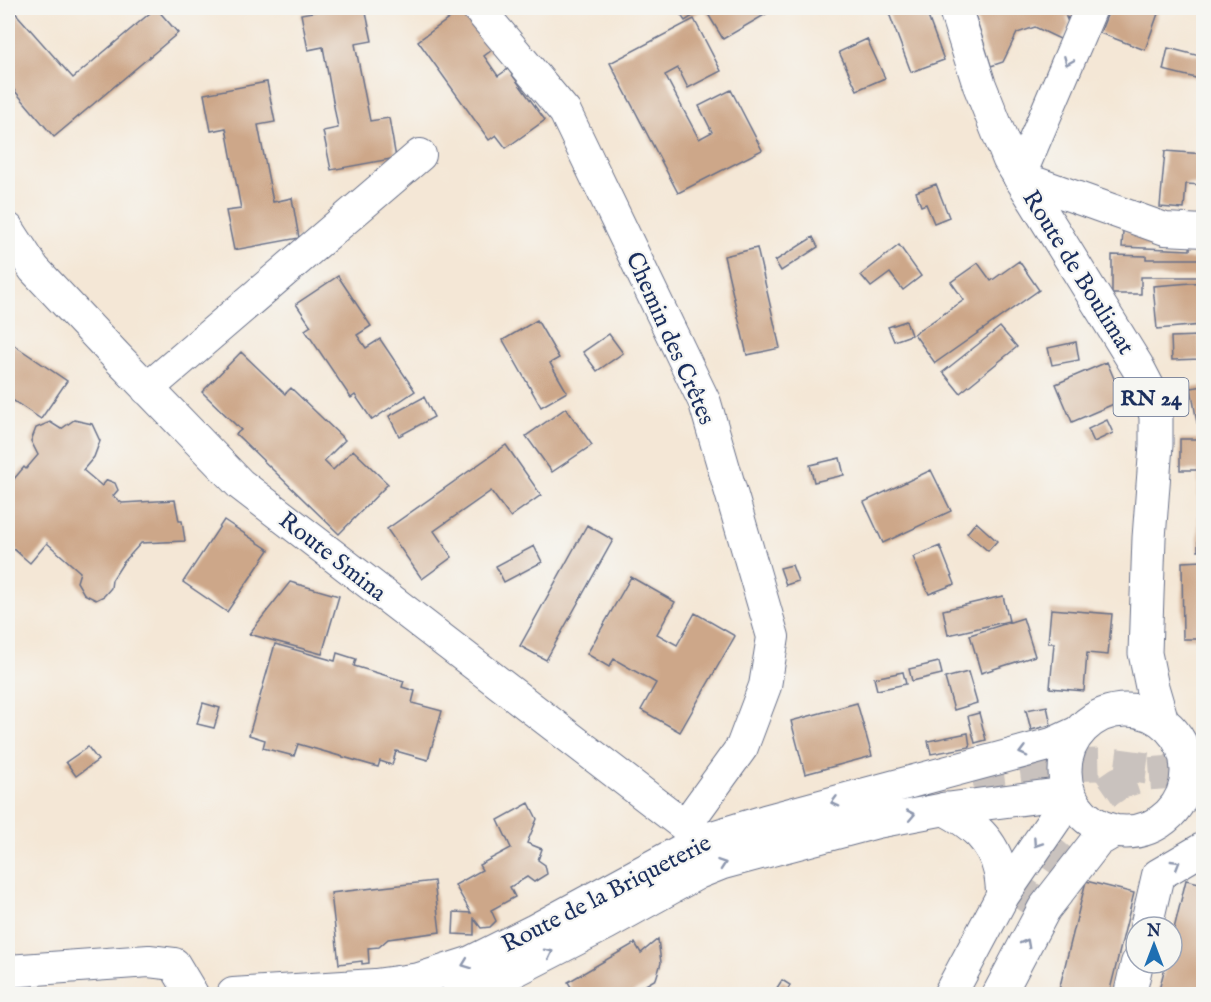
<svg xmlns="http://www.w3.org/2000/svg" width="1211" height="1002" viewBox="0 0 1211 1002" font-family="'IM FELL English',serif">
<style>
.building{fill:#cda789}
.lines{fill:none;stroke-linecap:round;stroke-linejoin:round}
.minor-tunnel{stroke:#c9c2be;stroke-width:32;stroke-dasharray:32 16;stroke-linecap:butt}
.major-tunnel{stroke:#c9c2be;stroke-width:33;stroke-dasharray:33 16;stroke-linecap:butt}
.minor-casing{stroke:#676f88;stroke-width:34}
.major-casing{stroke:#676f88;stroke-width:35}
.minor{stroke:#fff;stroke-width:32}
.major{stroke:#fff;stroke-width:33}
.oneway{stroke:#8d97ae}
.labels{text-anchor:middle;stroke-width:4.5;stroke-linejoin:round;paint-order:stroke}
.shield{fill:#f6f6f2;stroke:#5d6b8a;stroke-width:1.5}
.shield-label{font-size:22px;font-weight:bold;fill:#1b2f5e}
.street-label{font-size:24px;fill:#1b2f5e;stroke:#f6f6f2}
</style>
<rect width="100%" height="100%" fill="#f6f6f2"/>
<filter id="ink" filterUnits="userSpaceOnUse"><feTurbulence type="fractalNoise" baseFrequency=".0167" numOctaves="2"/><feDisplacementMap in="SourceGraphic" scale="12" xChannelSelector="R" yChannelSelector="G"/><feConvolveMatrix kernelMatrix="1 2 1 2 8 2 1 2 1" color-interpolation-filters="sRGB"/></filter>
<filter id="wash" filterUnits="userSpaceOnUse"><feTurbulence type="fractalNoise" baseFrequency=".008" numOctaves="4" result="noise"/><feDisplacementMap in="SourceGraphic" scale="24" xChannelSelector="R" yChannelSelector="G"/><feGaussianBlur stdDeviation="1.35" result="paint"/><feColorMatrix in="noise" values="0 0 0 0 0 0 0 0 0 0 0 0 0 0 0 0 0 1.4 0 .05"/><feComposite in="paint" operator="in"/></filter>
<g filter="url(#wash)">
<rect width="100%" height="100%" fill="#f4e7d6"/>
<g id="blocks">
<path class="building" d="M8,8H11L73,78L156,8L178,33L54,137L8,83Z
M334,8H365L372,41L355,44L370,121L389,118L396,158L331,170L323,131L338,128L323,47L308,50L301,14Z
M464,8L499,45L484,56L498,76L508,69L545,120L506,148L496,135L489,140L418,41Z
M676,8H705L685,21Z
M707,8H762L766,14L723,39L705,9Z
M887,8H923L926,11L944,60L911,72Z
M973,8H1045L1057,13L1059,8H1079L1074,20L1066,17L1069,25L1062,40L1035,27L1017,33L1003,62L991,66Z
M1110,8H1160L1145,50L1100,33Z
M694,19L721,71L688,88L678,68L665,75L699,139L712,132L699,106L731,90L762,150L678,193L610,63Z
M867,39L885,78L857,90L839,52Z
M1168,48L1204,57V80L1163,70Z
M267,82L275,122L258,125L273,202L292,198L299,238L234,250L226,211L241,209L226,128L211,131L204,94Z
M1165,151L1204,154V185L1186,184L1184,209L1160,207Z
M936,184L949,217L934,223L926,204L921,206L916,192Z
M1123,231L1191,234L1190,250L1122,247Z
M813,237L818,247L781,271L775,261Z
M899,245L921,276L903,290L890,273L871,287L861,275Z
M757,248L780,348L747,355L724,256Z
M1112,255L1146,256V259H1204V277H1141V294H1112Z
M1019,261L1039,290L935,363L914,334L964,300L951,282L978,263L991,281Z
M338,276L371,326L357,335L366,348L380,339L415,391L372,420L355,395L351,398L305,330L311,326L296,304Z
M1204,282V310L1200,311L1201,325L1157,329L1153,286Z
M537,320L559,358L550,363L567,392L541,407L503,340Z
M906,321L911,335L894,341L888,327Z
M1000,327L1017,347L960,393L943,372Z
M609,334L623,353L597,371L583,352Z
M1199,336L1200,359L1172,360L1171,337Z
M8,341L67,381L41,419L8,397Z
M1076,342L1079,360L1052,365L1048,348Z
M241,352L285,394L291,388L345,440L324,461L333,470L353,450L388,484L339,534L236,434L241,430L202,392Z
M1107,362L1123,400L1072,422L1056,384Z
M1204,386V422L1197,423L1191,388Z
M424,397L434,417L399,436L389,416Z
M566,408L592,445L552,472L526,436Z
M74,420L92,424L100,441L94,457L83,470L102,486L107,480L115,483L118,490L113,496L122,503L175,500L179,521H182L185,541L141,543L123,563L112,580L111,588L104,596L96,600L84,594L77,582L80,572L47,543L30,563L8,544V486L24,467L26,469L38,455L31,441L36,428L50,422L61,429Z
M1107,420L1113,433L1094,442L1088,429Z
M1180,439H1204V551H1198V470H1180Z
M506,445L541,495L510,517L491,491L434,531L452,557L422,579L387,529Z
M840,458L844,475L814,482L810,465Z
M931,470L951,511L883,543L864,502Z
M224,520L269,550L227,612L183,582Z
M976,522L997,541L988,551L967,533Z
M587,525L613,540L546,660L520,646Z
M534,546L542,562L504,582L496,566Z
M940,546L955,584L929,594L913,557Z
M1204,561V639H1183L1182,562Z
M792,565L798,581L786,585L780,568Z
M631,577L675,602L657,634L677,645L695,613L735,636L680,732L641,710L656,683L614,659L609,667L587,654Z
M290,582L339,596L322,654L249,634Z
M1003,596L1009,621L948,635L943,610Z
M1051,609L1112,614L1108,655L1087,653L1084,691L1050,688L1054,643H1048Z
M1023,618L1035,656L981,673L970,635Z
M275,644L335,661L337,653L356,659L354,666L404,681L402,687L415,691L412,703L442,711L428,760L396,751L392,765L380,761L378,767L298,744L294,756L263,748L265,740L249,735Z
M939,662L942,674L912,681L909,669Z
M903,672L906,684L877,690L874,678Z
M968,672L977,703L954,710L945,678Z
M203,703L220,708L214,728L197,724Z
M857,703L872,756L805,774L791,721Z
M1047,706L1051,725L1031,730L1026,710Z
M979,713L986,740L975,743L968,716Z
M968,733L970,747L931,754L928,741Z
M88,747L98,760L76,776L66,762Z
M529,803L537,819L527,843L542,849L538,860L545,865L547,874L534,882L527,877L510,887L515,897L491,910L496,921L490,927L481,928L474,919V935L453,934L454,912L471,913L455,885L482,870L479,865L511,848L498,820Z
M1186,880L1204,884V994H1158L1166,963H1172V937Z
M434,881L440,932L388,939L379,947L368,948L369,963L362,964V961L339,964L331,893Z
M1086,881L1134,893L1109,994H1058Z
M658,939L661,963L656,979L632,993L633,994H559L571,987L568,982L635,943L641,953Z
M782,980L790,985L786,993L788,994H773Z"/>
</g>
</g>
<g filter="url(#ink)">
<use href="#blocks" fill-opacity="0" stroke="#676f88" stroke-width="1.5"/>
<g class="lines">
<path class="minor-tunnel" d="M972,776L1045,766L1114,764L1174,772"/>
<path class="major-tunnel" d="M1014,907L1059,843L1096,799L1119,783L1146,774L1174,772L1204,777"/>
<defs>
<path id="minor" d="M478,8L565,112L705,403L773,637L765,686L742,747L685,826
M1091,8L1019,177L1165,229L1204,231
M8,229L34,269L117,357L240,484L685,826L699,841
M147,389L420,155
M1146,927L1158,875L1204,848
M8,971L149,961L174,964L192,994
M233,994L375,985L419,979L469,963L535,930L699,841L765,821L1052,744L1078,732
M458,994L495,981L606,924L698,873L723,863L877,822L945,809L1069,793
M1130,994L1137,963"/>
<path id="major" d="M955,8L979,84L1009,159L1137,366L1150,391L1156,417V445L1149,538L1145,653L1152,687L1162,721
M1065 771a61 61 0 1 1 122 0a61 61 0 1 1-122 0Z
M945,809C972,823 993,840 1000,871C1002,879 1002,888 1003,895
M950,994L1003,895L1066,803L1069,795
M999,994L1044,909L1097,841L1114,831"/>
</defs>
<use href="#minor" class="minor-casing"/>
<use href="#major" class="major-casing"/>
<use href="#minor" class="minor"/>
<use href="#major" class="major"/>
</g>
<defs><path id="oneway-chevron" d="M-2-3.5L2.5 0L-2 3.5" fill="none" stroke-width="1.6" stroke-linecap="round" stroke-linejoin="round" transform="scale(1.5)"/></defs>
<g class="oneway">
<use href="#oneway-chevron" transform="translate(1068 61) rotate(113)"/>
<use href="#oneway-chevron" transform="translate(1023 752) rotate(165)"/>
<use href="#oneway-chevron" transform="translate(835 802) rotate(165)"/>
<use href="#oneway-chevron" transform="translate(911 815) rotate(-11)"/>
<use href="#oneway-chevron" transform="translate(1037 843) rotate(124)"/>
<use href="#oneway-chevron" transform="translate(722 864) rotate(-19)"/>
<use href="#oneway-chevron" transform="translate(1176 864) rotate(-31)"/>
<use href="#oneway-chevron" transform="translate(1026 943) rotate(-62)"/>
<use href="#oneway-chevron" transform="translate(549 953) rotate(-27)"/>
<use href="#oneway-chevron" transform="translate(466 964) rotate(159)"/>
</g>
</g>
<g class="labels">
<rect class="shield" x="1113.5" y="378" width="75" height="38" rx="4.5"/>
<g class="shield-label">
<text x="1151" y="405">RN 24</text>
</g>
<g class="street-label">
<text transform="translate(1079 272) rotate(58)" y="8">Route de Boulimat</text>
<text transform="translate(671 338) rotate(66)" y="8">Chemin des Crêtes</text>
<text transform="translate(333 556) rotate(38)" y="8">Route Smina</text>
<text transform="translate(606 893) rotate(-27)" y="8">Route de la Briqueterie</text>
</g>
</g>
<rect width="1211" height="1002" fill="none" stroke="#f6f6f2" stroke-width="30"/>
<g transform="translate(1154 945)"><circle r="28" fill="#f6f6f2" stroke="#9ea6b7" stroke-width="1.5"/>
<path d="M0-4.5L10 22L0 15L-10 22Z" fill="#1f6fb2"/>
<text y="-9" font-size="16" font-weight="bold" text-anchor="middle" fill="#1b2f5e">N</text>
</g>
</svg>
